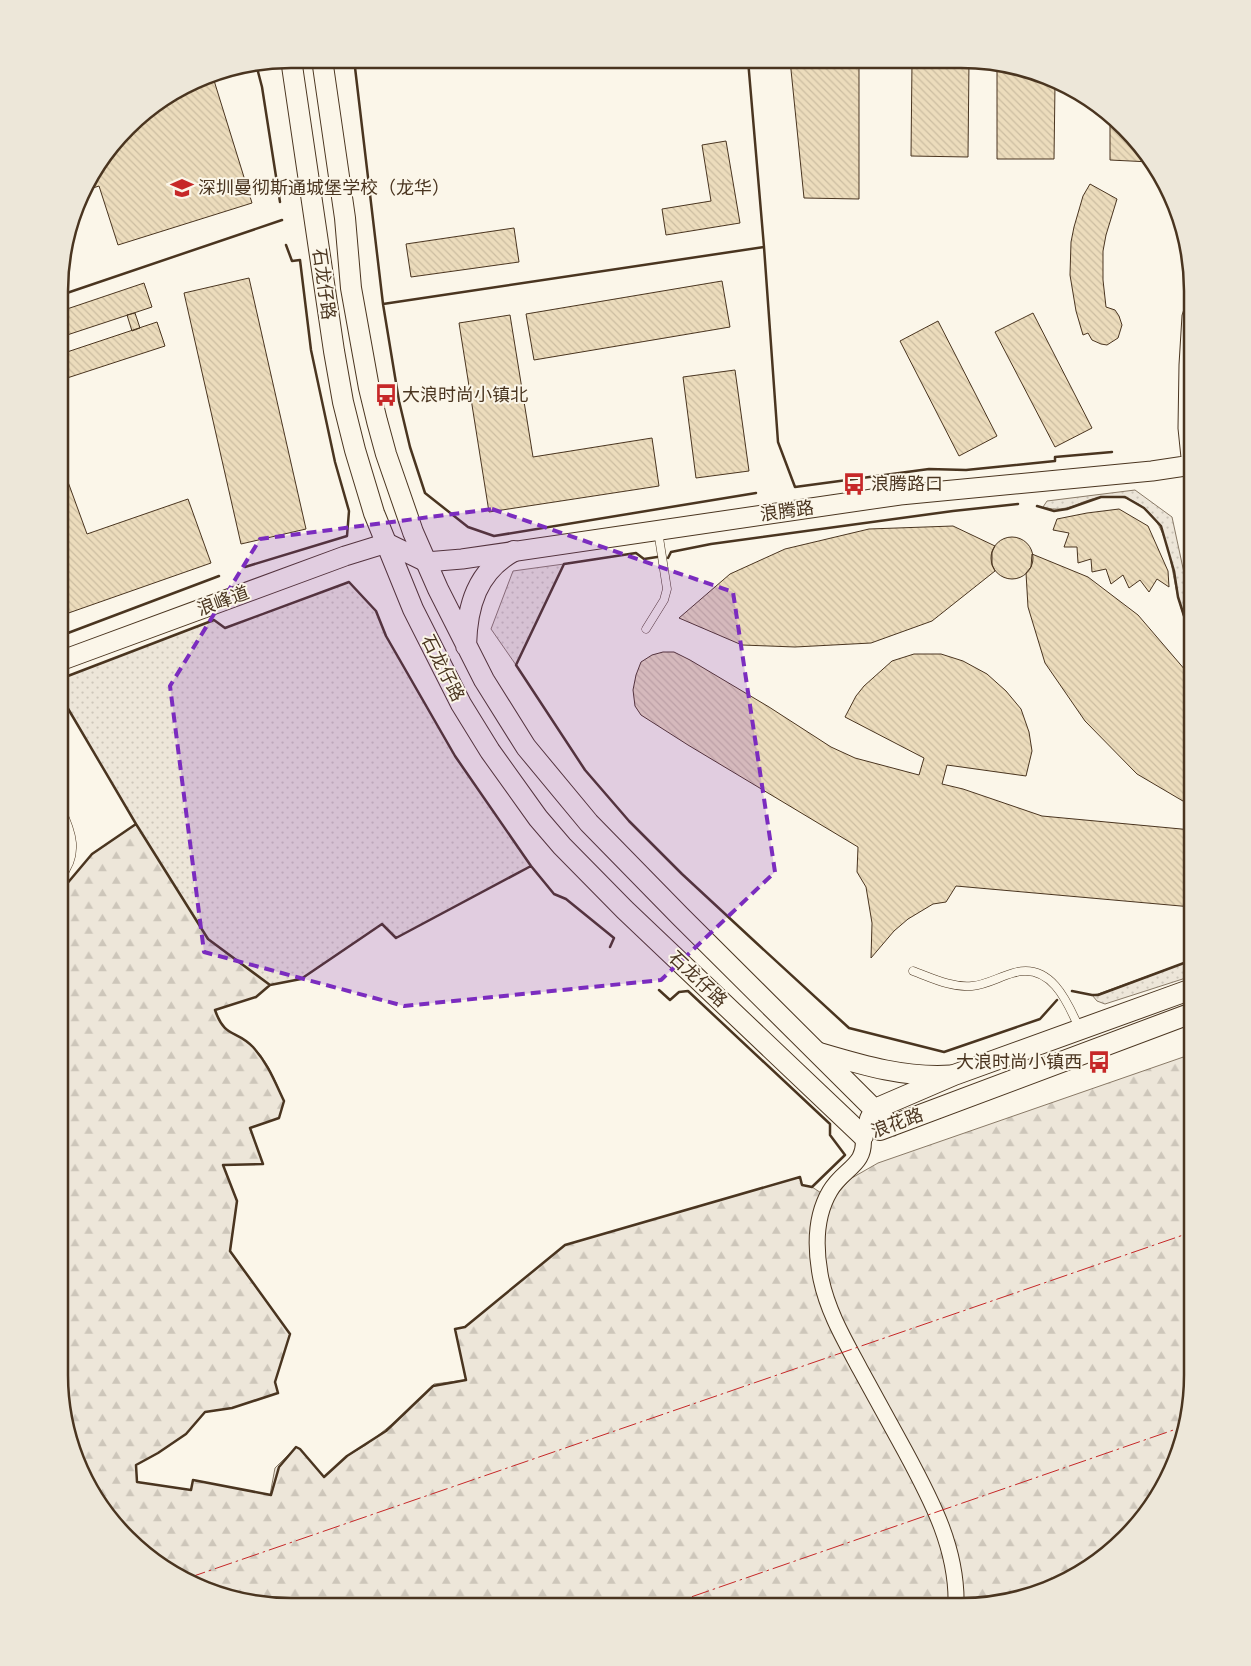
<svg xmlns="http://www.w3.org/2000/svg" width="1251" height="1666" viewBox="0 0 1251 1666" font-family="Bitter,'Noto Sans SC',serif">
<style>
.grass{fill:url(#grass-dots);stroke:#887966}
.forest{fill:url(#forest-firs);stroke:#887966}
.building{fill:url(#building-back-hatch);stroke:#4a3520}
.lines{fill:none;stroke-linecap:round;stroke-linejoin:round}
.service-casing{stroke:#4a3520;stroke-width:9}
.minor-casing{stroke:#4a3520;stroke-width:17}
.tertiary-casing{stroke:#4a3520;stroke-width:21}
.secondary-casing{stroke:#4a3520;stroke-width:22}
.service{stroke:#fbf6e9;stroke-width:8}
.minor{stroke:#fbf6e9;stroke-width:15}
.tertiary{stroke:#fbf6e9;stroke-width:19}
.secondary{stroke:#fbf6e9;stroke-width:20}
.wall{stroke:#4a3520;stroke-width:2.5}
.power{stroke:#c62828;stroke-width:1;stroke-dasharray:18 4 2.5 4;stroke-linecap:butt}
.marked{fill:#7b2cbf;fill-opacity:0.2;stroke:#7b2cbf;stroke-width:4;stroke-dasharray:10 6;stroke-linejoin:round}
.labels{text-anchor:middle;stroke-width:4;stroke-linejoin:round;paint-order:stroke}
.poi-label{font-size:18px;fill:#4a3520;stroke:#fbf6e9;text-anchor:start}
.street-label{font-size:18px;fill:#4a3520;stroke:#fbf6e9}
.rim{fill:none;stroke:#4a3520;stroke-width:2.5}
</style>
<defs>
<pattern id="grass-dots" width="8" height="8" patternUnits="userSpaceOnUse" patternTransform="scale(1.25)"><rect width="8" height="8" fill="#ede6d9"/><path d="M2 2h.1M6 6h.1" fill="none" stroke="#cdc6ba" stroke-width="1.8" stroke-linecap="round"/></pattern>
<pattern id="forest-firs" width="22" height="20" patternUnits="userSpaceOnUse" patternTransform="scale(1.25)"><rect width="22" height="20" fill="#ede6d9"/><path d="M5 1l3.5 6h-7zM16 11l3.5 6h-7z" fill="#cdc6ba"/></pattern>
<pattern id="building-back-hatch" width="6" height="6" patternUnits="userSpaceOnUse" patternTransform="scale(1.25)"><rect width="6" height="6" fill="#ecdcbc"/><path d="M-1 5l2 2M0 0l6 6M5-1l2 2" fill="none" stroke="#ccbda1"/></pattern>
</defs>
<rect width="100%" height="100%" fill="#fbf6e9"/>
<path class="grass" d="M1135,490L1172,517L1192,610V641C1187,627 1182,612 1178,597C1169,561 1169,511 1125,498C1120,496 1112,497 1106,497C1082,497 1070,515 1043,507L1047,501Z
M564,564L516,665L491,629L513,571Z
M349,582L376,611L386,636L455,756L531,866L396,938L382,924L301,979L270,985L208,939L136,824L60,695V679L214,620L225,628Z
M1192,960V976L1105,1004L1097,1001L1092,995L1098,994Z"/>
<path class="forest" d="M136,824L208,939L270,985L256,997L215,1010C224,1036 232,1029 250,1044C267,1058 275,1081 284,1101L279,1118L250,1128L263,1164L223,1165L237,1201L230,1252L290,1334L275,1382L278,1393L232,1408L205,1412L186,1434L158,1453L136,1465L137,1482L191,1490L193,1480L270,1495L275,1468L296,1447L300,1449L324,1477L347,1456L366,1445L406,1413L434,1384L466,1380L455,1329L465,1327L565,1245L800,1177L802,1185L812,1187L832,1200L850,1179L878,1163L1192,1054V1391L1180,1450L1153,1504L1113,1549L1063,1583L961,1607L261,1605L162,1568L117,1528L83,1478L59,1376L60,892L92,854Z"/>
<path class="building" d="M790,60H859V199L804,198Z
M912,61H969L968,157L911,156Z
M997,63L1055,85L1054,159H997Z
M212,74L252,203L118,245L99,186L84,191L90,175L138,116Z
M1110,116L1135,138L1151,162L1110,160Z
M726,141L740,223L666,235L662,209L711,201L702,145Z
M1090,184L1117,199L1106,235L1103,251V280L1106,307L1115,310L1119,316L1122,325L1118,338L1107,345L1101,344L1092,340L1088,333L1083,335L1076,311L1070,275L1071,242L1074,227L1083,196Z
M514,228L519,262L411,277L406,244Z
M249,278L306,529L241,544L184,293Z
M722,281L730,327L534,360L526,314Z
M144,283L152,307L61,337V311Z
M135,313L140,328L132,331L127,315Z
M1033,313L1092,428L1055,447L995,332Z
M510,315L533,457L652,438L659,486L489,512L459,323Z
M938,321L997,436L959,456L900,341Z
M157,322L165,346L61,380V354Z
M735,370L749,471L696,478L683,377Z
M60,460L87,534L188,499L211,563L60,616Z
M1119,509L1148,526L1168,571L1169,587L1157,579L1149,592L1140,580L1129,588L1123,575L1111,584L1106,569L1092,572L1091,559L1078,563L1077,547H1064L1069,533L1053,530L1057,519L1087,513Z
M953,526L995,546L992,552V565L995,571L932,621L871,643L795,647L742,645L679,618L730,574L785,549L869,529Z
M991 558a21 21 0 1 1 42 0a21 21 0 1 1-42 0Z
M1032,554L1088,577L1138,615L1192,678V804H1188L1137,774L1085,721L1045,663L1028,607L1026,573L1031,567Z
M663,652H674L690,660L769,707L831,747L855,758L919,775L924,758L845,717L856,696L864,686L892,661L914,654H941L963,661L987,674L1006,691L1021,709L1029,732L1032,751L1026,776L947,765L942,784L963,789L1042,816L1192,830V907L956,886L946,902L933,904L908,919L894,931L871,958L872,923L866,887L857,872L858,847L688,745L641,715L635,706L633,690L636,675L641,662L652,655Z"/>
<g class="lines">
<defs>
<path id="service" d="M646,629L664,600L667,589L658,531
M60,878C80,854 72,832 60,807
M913,971C932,978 952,988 972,986C986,985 999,977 1013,973C1050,962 1067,1000 1079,1028"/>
<path id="minor" d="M863,1136C867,1166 843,1168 830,1191C814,1218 815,1249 821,1279C828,1312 844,1339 860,1369C875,1396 890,1424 905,1451C932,1501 958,1550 956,1607"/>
<path id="tertiary" d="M1192,467L1188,428L1189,365L1192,316
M60,661L345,556L387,543L426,562L462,559L900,495L1152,471L1192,465
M818,1052C862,1065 904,1078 951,1075"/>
<path id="secondary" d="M291,59L334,351L343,402L355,450L374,513L413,609L461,704L490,751L538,818L562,846L625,910L863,1136
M322,59L345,218L351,288L369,388L377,421L386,454L413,532L438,589L484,680L526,747L589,823L680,916L891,1126
M466,646C467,606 477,571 514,551
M870,1119L875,1109L954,1075L1192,989
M880,1130L1192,1013"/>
</defs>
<use href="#service" class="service-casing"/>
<use href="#minor" class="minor-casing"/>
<use href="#tertiary" class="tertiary-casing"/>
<use href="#secondary" class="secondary-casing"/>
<use href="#service" class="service"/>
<use href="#minor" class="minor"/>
<use href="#tertiary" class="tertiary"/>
<use href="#secondary" class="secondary"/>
<path class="wall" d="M354,59L383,304L399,401L410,447L425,493L468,527L494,536L756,493
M748,60L764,247L778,442L795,487L929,469L966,470L1055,461V457L1112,452
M256,64L262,87L280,202
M61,295L282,220
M383,304L764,247
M1037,506L1054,511L1067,509L1101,497H1125L1144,508L1161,526L1174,571L1178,597L1192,641
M657,557L644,559L636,553L564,564L516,665L585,770L629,821L682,874L751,938L849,1028L944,1052L1040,1019L1057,1000
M668,558L671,552L711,544L953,511L1018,504
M245,567L347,536L349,511L335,462L311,350L300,260L292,261L286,245
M60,636L219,576
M60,679L214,620L225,628L349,582L376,611L386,636L455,756L531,866L554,894L566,899L614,938L610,947
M60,695L136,824L208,939L270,985
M531,866L396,938L382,924L301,979L270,985L256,997L215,1010C225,1039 236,1029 253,1047C268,1064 274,1080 284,1101L279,1118L250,1128L263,1164L223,1165L237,1201L230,1251L290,1334L275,1382L278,1393L232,1408L205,1412L186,1434L158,1453L136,1465L137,1482L191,1490L193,1480L271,1495L279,1467L296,1447L300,1449L324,1477L347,1456L386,1431L433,1386L466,1380L455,1329L465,1327L565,1245L800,1177L802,1185L812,1187L845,1155L830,1135V1124L688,991L679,992L670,1000L659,990
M60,892L92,854L136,824
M1072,991L1092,995H1098L1192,960"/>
<path class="power" d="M188,1578L1192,1232
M665,1606L1185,1426"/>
</g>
<path class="marked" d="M492,509L733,592L775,872L661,980L404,1006L204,952L170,686L260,539Z"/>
<defs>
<symbol id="school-bare" viewBox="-9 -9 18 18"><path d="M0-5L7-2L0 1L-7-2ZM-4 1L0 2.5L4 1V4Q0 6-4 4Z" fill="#c62828" stroke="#fbf6e9" stroke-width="2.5" paint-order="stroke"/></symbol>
<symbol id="bus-bare" viewBox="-9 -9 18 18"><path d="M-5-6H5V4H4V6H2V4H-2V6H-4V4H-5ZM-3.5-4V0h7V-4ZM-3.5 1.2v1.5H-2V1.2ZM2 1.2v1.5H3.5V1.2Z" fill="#c62828" stroke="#fbf6e9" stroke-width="2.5" paint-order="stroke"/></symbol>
</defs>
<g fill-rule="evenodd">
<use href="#school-bare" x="166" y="172" width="32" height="32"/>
<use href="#bus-bare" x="370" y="379" width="32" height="32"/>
<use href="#bus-bare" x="838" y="468" width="32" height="32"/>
<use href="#bus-bare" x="1083" y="1046" width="32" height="32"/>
</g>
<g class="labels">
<g class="poi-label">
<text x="198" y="194">深圳曼彻斯通城堡学校（龙华）</text>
<text x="402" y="401">大浪时尚小镇北</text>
<text x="871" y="490">浪腾路口</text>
<text x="1082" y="1068" text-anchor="end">大浪时尚小镇西</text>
</g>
<g class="street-label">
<text transform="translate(324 284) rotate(82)" y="6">石龙仔路</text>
<text transform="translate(787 511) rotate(-8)" y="6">浪腾路</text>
<text transform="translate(223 601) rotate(-20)" y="6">浪峰道</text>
<text transform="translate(443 668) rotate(63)" y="6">石龙仔路</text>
<text transform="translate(698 979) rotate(43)" y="6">石龙仔路</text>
<text transform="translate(897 1123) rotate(-20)" y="6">浪花路</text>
</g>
</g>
<path d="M0 0H1251V1666H0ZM291 68H961A223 223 0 0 1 1184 291V1375A223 223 0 0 1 961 1598H291A223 223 0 0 1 68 1375V291A223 223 0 0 1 291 68Z" fill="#ede7d9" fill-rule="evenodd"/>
<path class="rim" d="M291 68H961A223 223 0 0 1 1184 291V1375A223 223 0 0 1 961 1598H291A223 223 0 0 1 68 1375V291A223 223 0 0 1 291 68Z"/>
</svg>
